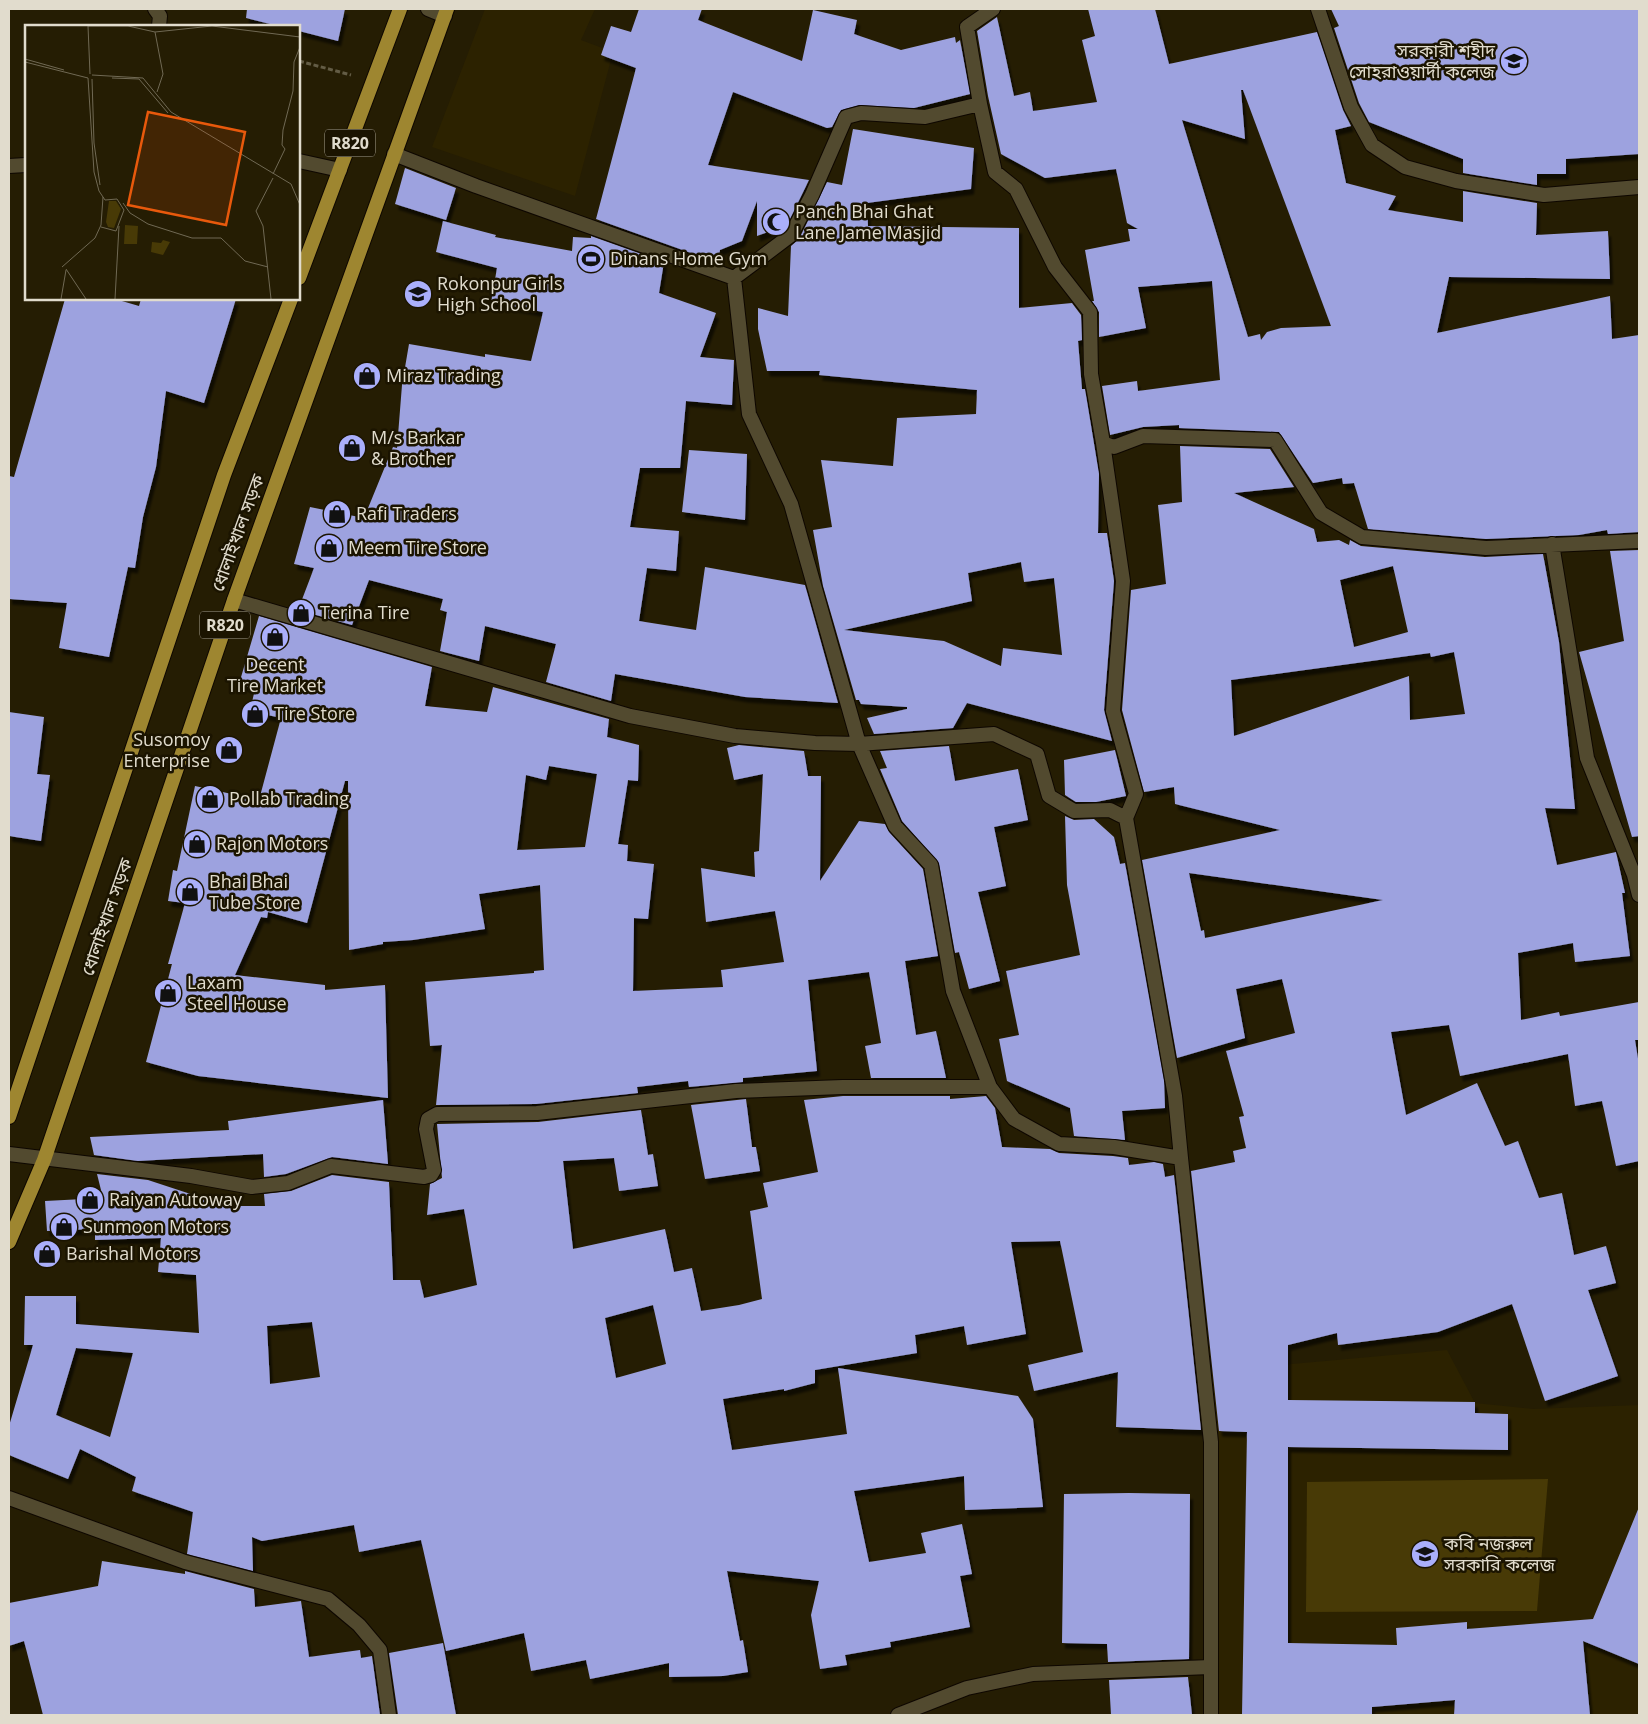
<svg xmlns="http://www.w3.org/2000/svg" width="1648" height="1724" viewBox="0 0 1648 1724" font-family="'Open Sans','Noto Sans Bengali',sans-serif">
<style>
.built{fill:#2c2200}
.green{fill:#483a06}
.building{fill:#9da2df;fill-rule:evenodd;filter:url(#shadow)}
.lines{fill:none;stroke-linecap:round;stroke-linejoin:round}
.minor-casing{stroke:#0e0700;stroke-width:16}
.tertiary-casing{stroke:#0e0700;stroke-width:16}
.primary-casing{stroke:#0e0700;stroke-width:16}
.path{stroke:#635c45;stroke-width:3;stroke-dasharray:5 2.5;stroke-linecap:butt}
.minor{stroke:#524a2f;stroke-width:14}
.tertiary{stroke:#524a2f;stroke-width:14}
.primary{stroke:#9e8630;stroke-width:14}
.labels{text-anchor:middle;stroke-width:5;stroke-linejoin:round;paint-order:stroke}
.shield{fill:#1b1400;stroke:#a6a090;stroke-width:1}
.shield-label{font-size:16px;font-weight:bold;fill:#e1dccd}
.poi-label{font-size:18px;fill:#e1dccd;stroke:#1b1400;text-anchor:start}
.street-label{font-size:18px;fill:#e1dccd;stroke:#1b1400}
.inset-road{fill:none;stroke:#706954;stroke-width:1}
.view{fill:#e8590c;fill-opacity:0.15;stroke:#e8590c;stroke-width:2.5}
.inset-edge{fill:none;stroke:#e1dccd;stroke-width:2.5}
</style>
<defs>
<filter id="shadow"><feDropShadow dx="3" dy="5.5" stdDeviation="1" flood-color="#0009"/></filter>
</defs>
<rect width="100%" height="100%" fill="#251d03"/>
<path class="built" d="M485,9H595L581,40L613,52L575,196L432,147Z
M1447,1350L1475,1403L1533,1409L1639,1405V1715H1211L1204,1372Z"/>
<path class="green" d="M1548,1479L1537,1611L1306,1612L1307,1482Z"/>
<path class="building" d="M247,9H345L338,41L299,31V26H278L246,18Z
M639,9H702L698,20L802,61L813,10L857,20L854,34L901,50L955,37L956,43L960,40L970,94L914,108L859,105L841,110L832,127L827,128L733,92L708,165L809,180L787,225L757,236V201L742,241L720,250L718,260L691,253L596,219L636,68L601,55L611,26L631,32Z
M1088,9H1155L1169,64L1317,32L1343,110L1351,126L1335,130L1346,183L1396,196L1388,210L1463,222V191L1537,203L1536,235L1608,231L1610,279L1449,277L1437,333L1610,296L1612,339L1639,335V532L1608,534L1607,530L1579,535L1486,539L1368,529L1354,483L1343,484L1342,478L1313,483L1279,432L1179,428V425L1143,427L1110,435L1102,386L1137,381L1138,391L1220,380L1212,281L1138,287L1146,328L1099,337V312L1092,301H1094L1085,250L1130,241L1128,229H1138L1127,223L1116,169L1045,178L1001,154L988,96L977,31L997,17L1014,96L1030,92L1033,111L1097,102L1082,40L1095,36ZM1241,90H1243L1331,326L1281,328L1267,332L1261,340L1260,334L1248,337L1182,120L1245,139Z
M1331,9H1639V154L1566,159V174H1537V185L1463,173V159L1369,122L1359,103L1334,28L1339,26Z
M853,129L974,148L971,189L867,203L868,226L1019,228V308L1072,303L1081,315L1082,340L1078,341L1082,389H1085L1099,474L1098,533H1107L1114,581L1104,710L1112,741L967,703L953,728L874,734L867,718L907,709V707L861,704L859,700H856L823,586L813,530L832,527L821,460L893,466L897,418L976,414L977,390L819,375L820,371H767L758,329V308L788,316L791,246L799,239L827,182L842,185ZM1021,562L1024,582L1054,578L1062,655L1003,648L1001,666L944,641L844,630L972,601L968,573Z
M405,168L456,188L446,220L395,204Z
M443,221L496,235L495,237L572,251L573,237L591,238V236L664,262L659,293L716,313L700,357L734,360L732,405L686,401L680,468H640L630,527L679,531L676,571L647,568L639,621L696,630L705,567L805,585L838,703L745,697L615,674L611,701L546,682L556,644L485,626L479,661L440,651L447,612L440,610L443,599L369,580L352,625L298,610L314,568L294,564L310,507L364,518L393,447L397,448L402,385L409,344L485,357V354L531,361L543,312L491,302L497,268L436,252Z
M65,299H115L139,306L141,299H236L204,403L166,391L156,467L143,517L135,568L128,567L109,657L59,648L67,603L9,599V476L14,477Z
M1180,446L1270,449L1294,487L1234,493L1314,529L1317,542L1339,540L1349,545L1350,540L1361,546L1485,557L1543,554L1559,642L1575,809L1545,808L1557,865L1616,852L1625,893H1622L1630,956L1575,962L1573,943L1518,953L1521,1020L1559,1012L1560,1016L1639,1002V1040H1635L1639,1065V1161L1616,1166L1602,1101L1575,1106L1568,1054L1460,1076L1449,1025L1391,1032L1406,1115L1477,1083L1505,1146L1518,1141L1539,1198L1562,1193L1574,1255L1606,1246L1616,1283L1588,1290L1618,1376L1545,1401L1512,1304L1438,1332L1338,1345L1337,1333L1288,1345V1400L1475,1402V1413L1508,1414V1450L1288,1447V1643L1397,1645L1396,1628L1467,1622V1629L1593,1619L1639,1507V1664L1583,1641L1590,1715H1454L1455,1700L1372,1707V1715H1242L1247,1432L1219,1431L1191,1171L1235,1162L1233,1151L1246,1148L1239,1117L1244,1116L1226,1051L1295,1033L1282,979L1236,989L1245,1038L1177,1058L1142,860L1280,830L1175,804L1174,787L1144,792L1122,710L1131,590L1166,584L1158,505L1182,502ZM1393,566L1408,632L1354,647L1340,580ZM1454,652L1465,714L1410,720L1409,676L1234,736L1231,680L1430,653L1431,657ZM1189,873L1383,900L1205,938L1204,930L1201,931Z
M689,450L747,454L745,520L682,512Z
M1639,550V836L1632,837L1579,652L1624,641L1610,551Z
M259,616L432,667L425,706L487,712L493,687L609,719L607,737L639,745L638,781L628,780L618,844L628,845L627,861L654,864L648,919L634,918L633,991L723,987L721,970L784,962L775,911L706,922L701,868L755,877L754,852L759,851L763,774L734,780L727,748L739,745L804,751L808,776H821L820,881L859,821L885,824L889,832L923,869L938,956L905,961L916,1035L936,1031L946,1078H871L865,1046L881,1043L869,972L808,980L817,1071L743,1078V1082L689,1087L688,1081L637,1087L638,1093L536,1104L436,1105L442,1045L430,1046L425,982L534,973V971L544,970L540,885L479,894L485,929L413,940L383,942V944L349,950L348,781H345L307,923L268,912L267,918L261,917L235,975L325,985V990L385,985L388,1098L198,1076L146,1062L172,964H168L185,903L168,901L173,870L177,871L195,786L259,800L281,718L250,711L255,689L239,684ZM549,766L597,774L585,847L517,850L526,775L546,780Z
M9,712L44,717L37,774L50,775L41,841L9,836Z
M949,746L955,781L1018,769L1028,820L994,827L1006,886L978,892L1000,981L969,989L959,952L955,953L939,863L902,821L880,769L887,768L880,751Z
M1115,750L1126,796L1096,802H1076L1065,795L1064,760Z
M1065,816L1074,820L1094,819L1114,837L1120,864L1125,863L1164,1081L1165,1108L1122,1111L1125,1140L1074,1136L1070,1108L1007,1081L999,1039L1019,1035L1006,971L1080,955L1067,885Z
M843,1096H950V1099L986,1096L995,1108L1002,1147L1050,1149L1059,1153L1113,1156L1128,1158L1129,1165L1154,1162L1163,1164L1165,1177L1174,1175L1201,1430L1116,1427L1118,1372L1034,1391L1028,1365L1083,1352L1060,1241L1011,1242L1026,1334L967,1345L964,1326L915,1335L917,1353L815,1370V1383L784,1391V1389L723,1399L732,1450L847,1434L838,1368L1018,1396L1033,1419L1043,1507L965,1510L964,1476L854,1491L869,1562L926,1553L921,1533L962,1524L972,1574L960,1576L970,1627L890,1642L891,1647L845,1655L847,1665L820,1669L811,1615L819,1581L727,1571L740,1641L743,1640L748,1672L723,1676L669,1677V1663L590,1679L586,1660L531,1671L524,1633L446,1651L421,1540L359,1552L354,1525L262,1541L252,1537L253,1571L187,1554L193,1512L132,1491L136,1477L80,1449L68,1479L9,1455V1426L33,1345H24L25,1296H76V1324L199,1333L196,1275L158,1272L161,1238L95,1240V1229L47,1231L45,1201L103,1198L97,1174L148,1180L227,1206H265L264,1194L291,1191L332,1175L389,1182L393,1280H420L424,1298L477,1285L464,1209L427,1215L430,1184L442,1178L437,1124L538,1122L641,1110L648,1155L653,1154L658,1186L619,1191L614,1158L563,1161L573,1249L665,1229L674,1272L692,1268L701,1311L739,1305L762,1299L750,1211L768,1207L763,1183L818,1172L804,1100ZM653,1305L666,1364L616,1378L605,1318ZM312,1322L320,1377L270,1384L267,1326ZM76,1348L133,1353L110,1437L56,1415Z
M746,1099L752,1147H756L760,1171L705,1179L691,1105Z
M383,1100L388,1164L332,1157L286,1174L264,1177L263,1154L138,1161L94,1155L90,1137L229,1130L228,1121Z
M1129,1493L1190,1494L1189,1659L1108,1662L1107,1644L1062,1643L1064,1494Z
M102,1561L185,1574V1571L254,1589L255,1607L301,1601L309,1657L360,1650L361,1658L372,1656L380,1715H43L24,1641L9,1646V1603L98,1586Z
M443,1643L456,1715H398L389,1653Z
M1188,1677L1192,1715H1111L1109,1680Z"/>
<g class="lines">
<defs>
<path id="minor" d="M155,9L160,16L159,26
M993,9L967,27L980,104L925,117L861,113L846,117L812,195L791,235L734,278L749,414L791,504L859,744L895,826L931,865L953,991L990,1087L1014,1119L1059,1144L1114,1147L1181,1158L1211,1442V1715
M1318,9L1351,107L1372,145L1405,167L1456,181L1544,195L1639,187
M980,104L995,172L1016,189L1055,267L1090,312L1091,374L1103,443L1114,447L1143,436L1275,440L1321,513L1362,537L1486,548L1639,541
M394,154L476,186L734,278
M299,161L340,170
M9,166L26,165
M1103,443L1123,581L1113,711L1136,794L1126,818
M1552,544L1587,758L1634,875L1639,895
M234,600L630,716L735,736L815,743L859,744L994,734L1037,754L1049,796L1074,811L1110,810L1126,818L1175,1096L1181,1158
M9,1154L191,1176L252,1187L288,1183L331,1166L424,1177L431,1175L434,1170L426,1129L428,1119L437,1114L537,1113L736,1091L843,1087H990
M9,1498L185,1562L328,1599L359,1625L380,1650L389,1715
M898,1715L967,1688L1033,1674L1210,1667"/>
<path id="tertiary" d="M428,9L445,16"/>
<path id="primary" d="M299,278L400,9
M9,1117L224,475L291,299
M9,1242L44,1160L234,600L447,9"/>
</defs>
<use href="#minor" class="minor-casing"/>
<use href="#tertiary" class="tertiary-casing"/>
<use href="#primary" class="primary-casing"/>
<path class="path" d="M299,61L351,75"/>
<use href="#minor" class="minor"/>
<use href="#tertiary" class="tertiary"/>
<use href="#primary" class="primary"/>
</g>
<defs>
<symbol id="university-disc" viewBox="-11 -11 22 22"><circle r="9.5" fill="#aaaffb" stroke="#1b1400"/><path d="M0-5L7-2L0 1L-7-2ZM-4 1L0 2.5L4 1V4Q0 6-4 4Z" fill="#111"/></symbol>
<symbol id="mosque-disc" viewBox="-11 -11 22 22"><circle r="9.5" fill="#aaaffb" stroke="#1b1400"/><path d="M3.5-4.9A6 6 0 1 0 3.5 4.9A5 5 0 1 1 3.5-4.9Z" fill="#111"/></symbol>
<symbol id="stadium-disc" viewBox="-11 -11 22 22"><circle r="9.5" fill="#aaaffb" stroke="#1b1400"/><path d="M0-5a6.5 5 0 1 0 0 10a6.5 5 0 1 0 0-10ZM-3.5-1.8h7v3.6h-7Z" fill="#111"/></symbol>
<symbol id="school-disc" viewBox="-11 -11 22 22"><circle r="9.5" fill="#aaaffb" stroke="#1b1400"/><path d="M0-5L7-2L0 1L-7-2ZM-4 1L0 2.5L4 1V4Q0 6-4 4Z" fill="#111"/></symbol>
<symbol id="shop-disc" viewBox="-11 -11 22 22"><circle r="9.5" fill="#aaaffb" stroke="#1b1400"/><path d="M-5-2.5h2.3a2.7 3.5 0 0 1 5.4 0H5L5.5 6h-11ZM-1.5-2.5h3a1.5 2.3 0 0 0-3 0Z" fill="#111"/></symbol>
</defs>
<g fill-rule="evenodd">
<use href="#university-disc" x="1498" y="45" width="32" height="32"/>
<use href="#mosque-disc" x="760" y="206" width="32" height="32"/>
<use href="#stadium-disc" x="575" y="243" width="32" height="32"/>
<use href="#school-disc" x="402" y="278" width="32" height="32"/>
<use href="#shop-disc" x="351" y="360" width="32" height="32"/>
<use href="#shop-disc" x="336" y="432" width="32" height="32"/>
<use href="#shop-disc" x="321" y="498" width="32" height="32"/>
<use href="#shop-disc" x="313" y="532" width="32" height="32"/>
<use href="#shop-disc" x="285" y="597" width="32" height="32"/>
<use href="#shop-disc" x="259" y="621" width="32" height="32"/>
<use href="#shop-disc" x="239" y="698" width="32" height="32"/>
<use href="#shop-disc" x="213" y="734" width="32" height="32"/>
<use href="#shop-disc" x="194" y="783" width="32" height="32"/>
<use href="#shop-disc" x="181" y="828" width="32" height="32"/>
<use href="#shop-disc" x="174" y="876" width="32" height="32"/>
<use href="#shop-disc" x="152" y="977" width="32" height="32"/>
<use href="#shop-disc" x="74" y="1184" width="32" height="32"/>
<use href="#shop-disc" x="48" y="1211" width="32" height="32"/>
<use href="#shop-disc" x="31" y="1238" width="32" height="32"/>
<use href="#university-disc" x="1409" y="1538" width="32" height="32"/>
</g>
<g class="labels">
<g class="shield">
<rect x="325" y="129.5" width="50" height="27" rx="4"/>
<rect x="200" y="611.5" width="50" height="27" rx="4"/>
</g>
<g class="shield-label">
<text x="350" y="149">R820</text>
<text x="225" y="631">R820</text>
</g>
<g class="poi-label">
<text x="1495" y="57" text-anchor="end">সরকারী শহীদ<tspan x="1495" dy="21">সোহরাওয়ার্দী কলেজ</tspan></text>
<text x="795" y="218">Panch Bhai Ghat<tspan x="795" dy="21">Lane Jame Masjid</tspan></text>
<text x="610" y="265">Dinans Home Gym</text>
<text x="437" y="290">Rokonpur Girls<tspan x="437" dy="21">High School</tspan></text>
<text x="386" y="382">Miraz Trading</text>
<text x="371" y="444">M/s Barkar<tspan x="371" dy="21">&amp; Brother</tspan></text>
<text x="356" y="520">Rafi Traders</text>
<text x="348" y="554">Meem Tire Store</text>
<text x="320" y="619">Terina Tire</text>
<text x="275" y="671" text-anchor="middle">Decent<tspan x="275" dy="21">Tire Market</tspan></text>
<text x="274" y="720">Tire Store</text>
<text x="210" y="746" text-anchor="end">Susomoy<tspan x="210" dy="21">Enterprise</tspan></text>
<text x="229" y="805">Pollab Trading</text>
<text x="216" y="850">Rajon Motors</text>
<text x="209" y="888">Bhai Bhai<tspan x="209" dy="21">Tube Store</tspan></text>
<text x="187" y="989">Laxam<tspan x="187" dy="21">Steel House</tspan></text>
<text x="109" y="1206">Raiyan Autoway</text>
<text x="83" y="1233">Sunmoon Motors</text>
<text x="66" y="1260">Barishal Motors</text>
<text x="1444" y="1550">কবি নজরুল<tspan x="1444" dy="21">সরকারি কলেজ</tspan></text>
</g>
<g class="street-label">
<text transform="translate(238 533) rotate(-70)" y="6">ধোলাইখাল সড়ক</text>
<text transform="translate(107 917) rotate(-71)" y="6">ধোলাইখাল সড়ক</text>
</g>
</g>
<g transform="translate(25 25)">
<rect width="275" height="275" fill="#251d03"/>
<path d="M84,176H91L96,184L89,203L83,202L81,197ZM100,200L113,201L112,219H99ZM138,215L145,217L138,230L126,227L127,217L136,218Z" fill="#483a06"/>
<path class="inset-road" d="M63,1H103L130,7L187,1L275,12M63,1L65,49M130,7L138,49L132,67M0,34L39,45M0,37L63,53L69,147L74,166L80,175M67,50L118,53L146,87L266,159L275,180M87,53L114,54L143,88M67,54L69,118L75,160M248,149L260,124L257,120L258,105L268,66L269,37L275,22M98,178L105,188L123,199L167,213H196L220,236L243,242M76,202L91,206L99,185L92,174L80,175M37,242L70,213L76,200L78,172M41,244L61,274M36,274L41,245M90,274L94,201M246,274L238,201L231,186L248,153"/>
<path class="view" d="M123,87L220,107L201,200L103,180Z"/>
<rect width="275" height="275" class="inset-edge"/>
</g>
<rect width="1648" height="1724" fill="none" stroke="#e1dccd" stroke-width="20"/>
</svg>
